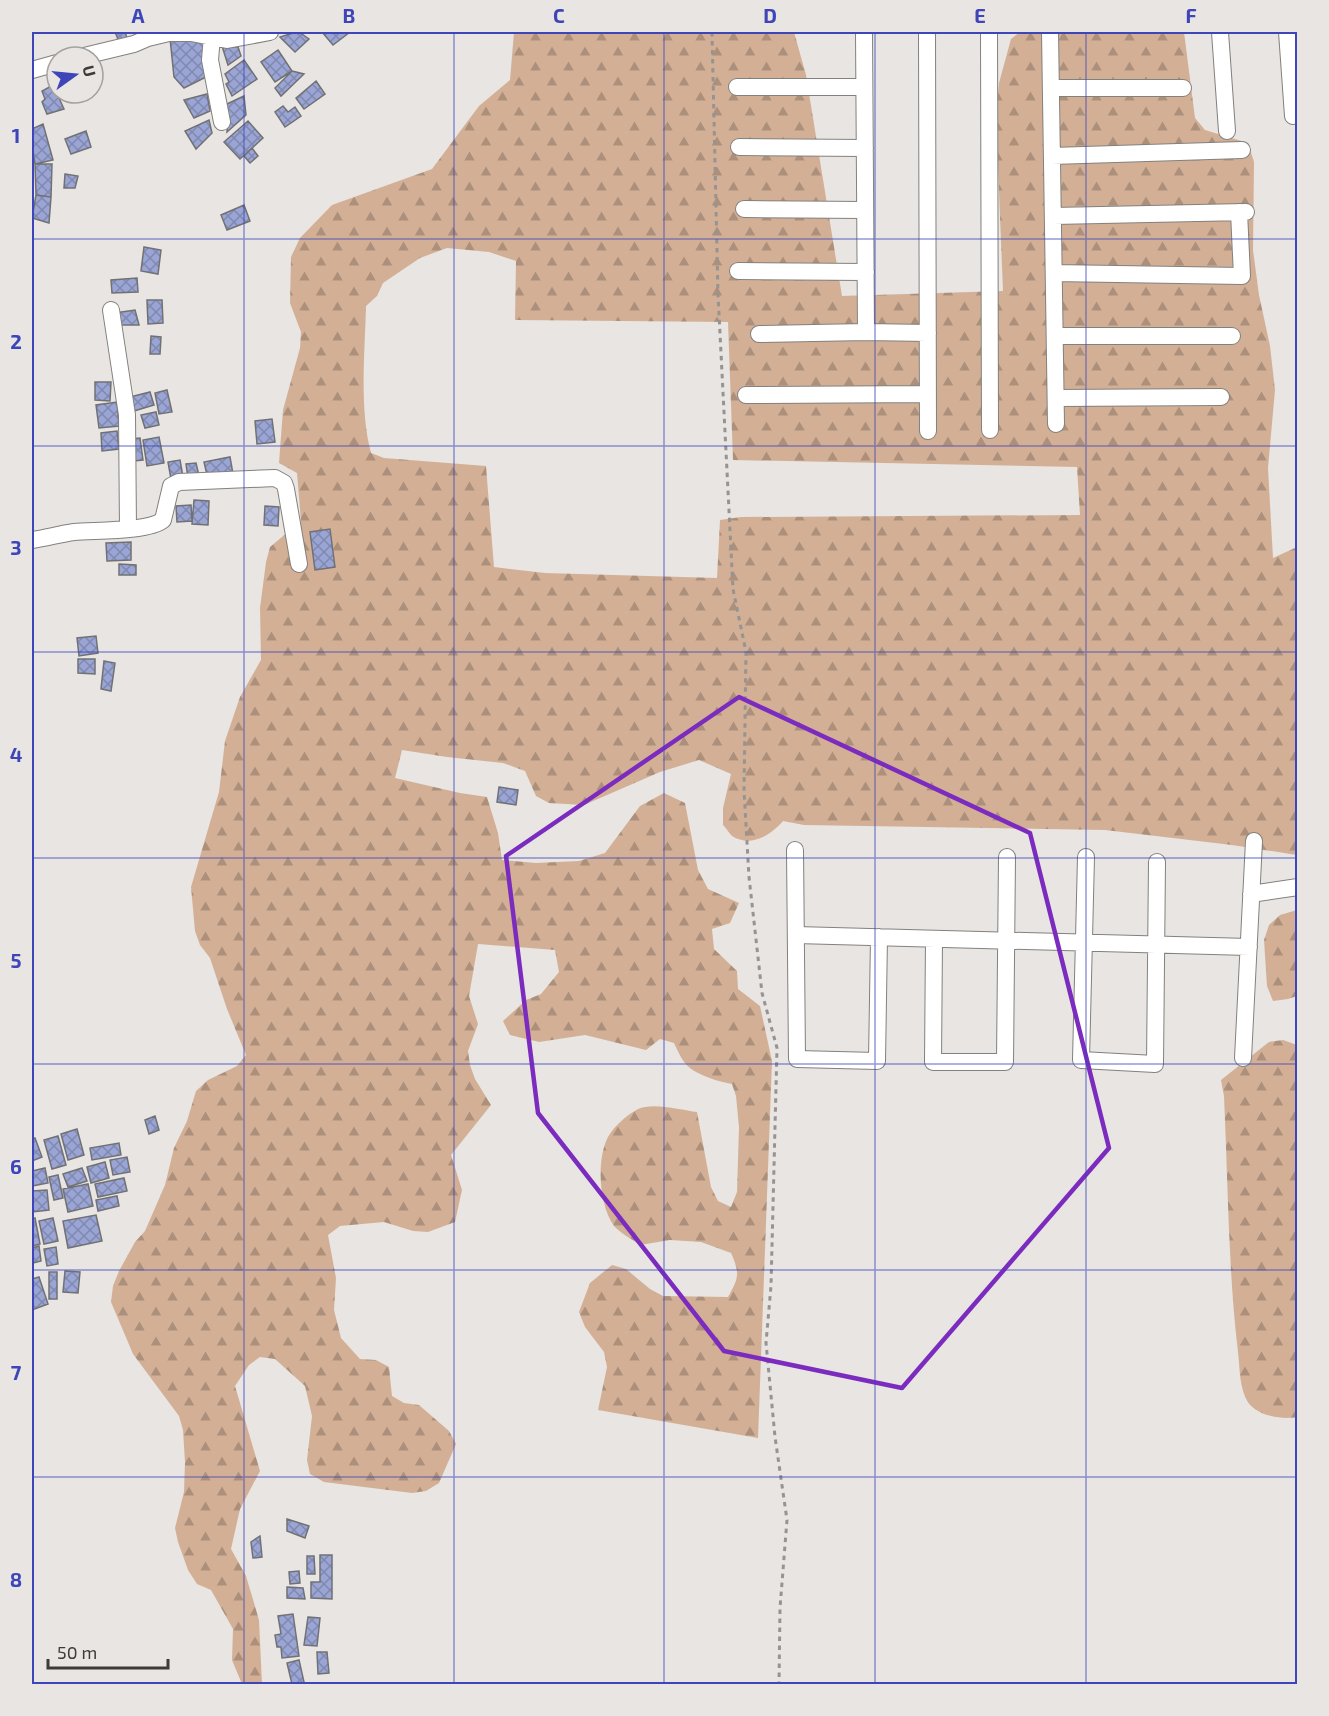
<svg xmlns="http://www.w3.org/2000/svg" width="1329" height="1716" viewBox="0 0 1329 1716" font-family="'Exo 2',sans-serif">
<style>
.forest{fill:url(#forest-firs);fill-rule:evenodd}
.building{fill:url(#building-cross-hatch);stroke:#717174;stroke-width:1.5}
.lines{fill:none;stroke-linecap:round;stroke-linejoin:round}
.minor-casing{stroke:#83817e;stroke-width:18}
.path{stroke:#969492;stroke-width:3;stroke-dasharray:4.5 4.5;stroke-linecap:butt}
.minor{stroke:#fff;stroke-width:16}
.marked{fill:none;stroke:#7b2cbf;stroke-width:4.5;stroke-linejoin:round}
.grid{fill:none;stroke:#3d45b9;stroke-width:1.5;stroke-opacity:0.55}
.neatline{fill:none;stroke:#3d45b9;stroke-width:2}
.grid-label{font-size:20px;text-anchor:middle;font-weight:bold;fill:#3d45b9}
</style>
<defs>
<pattern id="forest-firs" width="22" height="20" patternUnits="userSpaceOnUse" patternTransform="scale(1.5)"><rect width="22" height="20" fill="#d3b095"/><path d="M5 1l3.5 6h-7zM16 11l3.5 6h-7z" fill="#ac907b"/></pattern>
<pattern id="building-cross-hatch" width="8" height="8" patternUnits="userSpaceOnUse" patternTransform="scale(1.5)"><rect width="8" height="8" fill="#9aa5d5"/><path d="M0 0l8 8M0 8l8-8" fill="none" stroke="#7f88ae"/></pattern>
</defs>
<rect width="100%" height="100%" fill="#e8e5e2"/>
<path class="forest" d="M514,32H794L806,75L842,296L1003,291L996,117L999,83L1011,39L1020,32H1184L1195,118L1205,130L1248,143L1254,162L1253,250L1259,295L1270,346L1275,390L1268,468L1273,558L1297,547V855L1232,845L1105,830L804,825L783,821C771,835 751,848 732,836C729,833 726,828 723,825V808L731,774L699,760L660,772L584,805L549,803L536,796L525,771L503,763L447,757L402,750L395,778L460,793L487,797L498,833L502,860L536,863L579,861L605,853L640,806L664,793L685,803L698,870L708,889L739,903L730,923L712,929L714,949L737,971L738,989L760,1006L772,1061L758,1438L598,1410L607,1367L604,1352L585,1327L579,1312L590,1283L612,1265L626,1269L650,1289L663,1296L728,1297C739,1278 740,1273 731,1253L701,1242L670,1240L640,1245C632,1239 620,1233 614,1226C599,1205 596,1160 608,1137C614,1126 627,1115 638,1109C652,1102 682,1110 697,1112L711,1187L718,1201L731,1207L737,1192L739,1127L736,1096L732,1084C720,1082 700,1076 690,1068C682,1062 678,1051 674,1043L660,1039L646,1050L585,1035L539,1042L510,1035L503,1021L526,1000L541,994L559,972L555,950L478,944L469,996L478,1024L468,1051L470,1065L475,1079L491,1105L451,1155L462,1190L455,1222L428,1232L413,1231L384,1222L340,1226L328,1235L336,1278L334,1310L341,1338L360,1359L376,1360L389,1367L392,1396L404,1403L419,1405L449,1431L456,1444L439,1483L426,1491L412,1493L324,1482L310,1474L307,1460L312,1416L305,1386L275,1359L260,1357L249,1365L235,1386L260,1471L240,1509L231,1549L246,1576L259,1620L262,1684H242L232,1660L233,1629L211,1590L197,1584L188,1570L178,1542L175,1528L184,1492L185,1462L183,1430L179,1416L133,1354L111,1302L113,1286L119,1271L135,1242L145,1231L165,1185L174,1148L187,1121L196,1091L208,1080L237,1066L246,1055L227,1009L210,958L200,945L195,931L191,887L219,792L225,741L240,697L261,660L260,608L266,562L270,547L301,521L297,473L279,463L283,410L300,348L301,332L290,303L291,257L300,238L332,205L432,169L479,106L510,80ZM447,248L489,252L516,261L515,320L728,322L733,460L1077,467L1080,515L741,517L720,520L717,578L545,573L494,567L486,466L384,458L371,453C359,408 365,352 366,306L377,296L383,283L420,258Z
M1297,910V996L1288,999L1273,1001L1267,986L1264,940L1269,925L1280,915Z
M1283,1040L1297,1045V1417C1282,1420 1257,1416 1248,1402C1239,1388 1240,1368 1238,1352C1228,1268 1228,1181 1224,1096L1221,1080L1269,1042Z"/>
<path class="building" d="M115,32H125L128,41L120,44Z
M296,32H299L309,39L295,52L280,37Z
M322,32H350L333,45Z
M170,38L206,42V77L184,88L174,77Z
M222,46L238,47L241,56L228,65Z
M278,50L292,71L275,82L261,62Z
M244,60L257,79L232,96L226,84L229,82L225,74Z
M292,71L304,74L281,96L275,88Z
M316,81L325,94L304,109L296,98Z
M53,85L64,109L47,114L42,102L45,99L42,91Z
M207,94L210,111L194,118L184,100Z
M244,96L246,115L227,132L228,118L225,105Z
M283,106L288,112L295,107L301,116L285,127L275,112Z
M209,120L212,133L196,149L185,131Z
M248,121L263,138L240,159L224,142Z
M43,124L53,160L35,164L32,147V129Z
M86,131L91,147L71,154L65,139Z
M252,148L258,156L250,163L244,156Z
M35,164H52L51,197L36,195Z
M65,174L78,176L75,188H64Z
M36,195L51,197L49,223L32,218Z
M244,205L250,221L227,230L221,215Z
M144,247L161,250L158,274L141,271Z
M137,278L138,292L112,293L111,280Z
M147,300H162L163,323L148,324Z
M135,310L139,325H117L115,313Z
M151,336L161,337L160,354H150Z
M95,382H111L110,401L95,400Z
M167,390L172,412L159,414L155,393Z
M150,392L154,405L134,411L130,397Z
M117,402L119,426L99,428L96,405Z
M156,412L159,425L145,428L141,415Z
M272,419L275,442L257,444L255,421Z
M117,431L119,449L102,451L101,433Z
M159,437L164,463L147,466L143,440Z
M140,438L143,460L134,461L130,439Z
M230,457L233,474L208,479L204,462Z
M180,460L183,477L171,479L168,462Z
M196,463L199,476L188,478L186,464Z
M194,500L209,501L208,525L192,524Z
M191,505L192,521L177,522L176,506Z
M265,506L279,507L278,526L264,525Z
M330,529L335,567L315,570L310,532Z
M131,542V560L107,561L106,543Z
M119,564L136,565V575H119Z
M96,636L98,653L79,656L77,638Z
M78,659H95V674L78,673Z
M104,661L115,663L111,691L101,689Z
M499,787L518,790L516,805L497,802Z
M155,1116L159,1130L149,1134L145,1120Z
M77,1129L84,1155L68,1160L61,1134Z
M58,1136L66,1165L52,1169L44,1140Z
M35,1138L42,1157L32,1161V1139Z
M119,1143L121,1155L92,1160L90,1148Z
M127,1157L130,1172L113,1175L110,1160Z
M105,1162L109,1178L91,1183L87,1167Z
M45,1168L48,1183L32,1186V1171Z
M82,1168L87,1181L68,1187L63,1174Z
M58,1175L63,1198L54,1200L49,1177Z
M124,1178L127,1191L98,1197L95,1184Z
M88,1184L93,1206L68,1212L63,1189Z
M47,1190L49,1210L32,1212V1191Z
M117,1196L119,1206L98,1211L96,1200Z
M96,1215L102,1241L68,1248L63,1221Z
M35,1218L40,1244L32,1246V1219Z
M53,1218L58,1241L44,1244L39,1221Z
M39,1246L41,1261L33,1263L32,1248Z
M56,1247L58,1264L47,1266L44,1249Z
M65,1271L80,1272L78,1293L63,1292Z
M49,1272H57V1299H49Z
M39,1277L48,1304L32,1310V1279Z
M287,1519L309,1526L305,1538L287,1531Z
M260,1536L262,1557L253,1558L251,1542Z
M320,1555H332V1599L311,1598V1582H320Z
M307,1556H314L315,1574H307Z
M299,1571L300,1583L290,1584L289,1572Z
M287,1587L303,1588L305,1599L287,1598Z
M293,1614L299,1656L282,1658L281,1647H277L275,1635L281,1634L278,1616Z
M308,1617L320,1618L317,1646L304,1645Z
M317,1652H327L329,1673L318,1674Z
M299,1660L304,1682L300,1684H292L287,1663Z"/>
<g class="lines">
<defs>
<path id="minor" d="M864,32L866,332
M927,32L928,431
M989,32L990,430
M1050,32L1056,424
M1220,32L1227,131
M1287,32L1293,116
M212,36L210,60L222,122
M80,57L134,44L148,38L169,33H191L227,40L270,32
M32,70L57,63
M737,87H864
M1051,88H1183
M739,147L865,148
M1052,156L1242,150
M744,209L865,210
M1053,216L1246,212
M738,271L866,272
M1054,273L1242,276L1239,212
M111,310L127,415L128,529
M759,334L866,332L928,333
M1055,336H1232
M746,395L928,394
M1056,398L1221,397
M32,540C46,538 60,534 74,532C95,530 148,532 163,520L171,486L179,482L275,478L284,483L286,489L299,564
M795,850L797,1059L877,1061L879,937
M1086,857L1081,1060L1155,1064L1157,862
M1251,894L1298,887
M796,935L1249,947
M934,939L933,1062H1005L1007,857
M1243,1058L1254,841"/>
</defs>
<use href="#minor" class="minor-casing"/>
<path class="path" d="M712,32L718,294L733,589L746,652L744,790L749,877L762,993L777,1048L771,1286L766,1343L775,1437L787,1520L780,1608L779,1684"/>
<use href="#minor" class="minor"/>
</g>
<path class="marked" d="M739,697L1030,833L1109,1148L902,1388L724,1351L538,1113L506,856Z"/>
<path class="grid" d="M244,32V1684M454,32V1684M664,32V1684M875,32V1684M1086,32V1684M32,239H1298M32,446H1298M32,652H1298M32,858H1298M32,1064H1298M32,1270H1298M32,1477H1298"/>
<rect width="1329" height="1716" fill="none" stroke="#e8e5e2" stroke-width="66"/>
<g transform="translate(75 75) rotate(75)"><circle r="28" fill="#e8e5e2" stroke="#a4a19f" stroke-width="1.5"/>
<path d="M0-4.5L10 22L0 15L-10 22Z" fill="#3d45b9"/>
<text y="-9" font-size="16" font-weight="bold" text-anchor="middle" fill="#3d3b3a">U</text>
</g>
<path d="M48 1659v9h120v-9" fill="none" stroke="#3d3b3a" stroke-width="3"/>
<text x="57" y="1659" font-size="18" fill="#3d3b3a" stroke="#e8e5e2" stroke-width="4.5" paint-order="stroke">50 m</text>
<rect x="33" y="33" width="1263" height="1650" class="neatline"/>
<g class="grid-label">
<text x="138" y="23">A</text>
<text x="349" y="23">B</text>
<text x="559" y="23">C</text>
<text x="770" y="23">D</text>
<text x="980" y="23">E</text>
<text x="1191" y="23">F</text>
<text x="16" y="143">1</text>
<text x="16" y="349">2</text>
<text x="16" y="555">3</text>
<text x="16" y="762">4</text>
<text x="16" y="968">5</text>
<text x="16" y="1174">6</text>
<text x="16" y="1380">7</text>
<text x="16" y="1587">8</text>
</g>
</svg>
